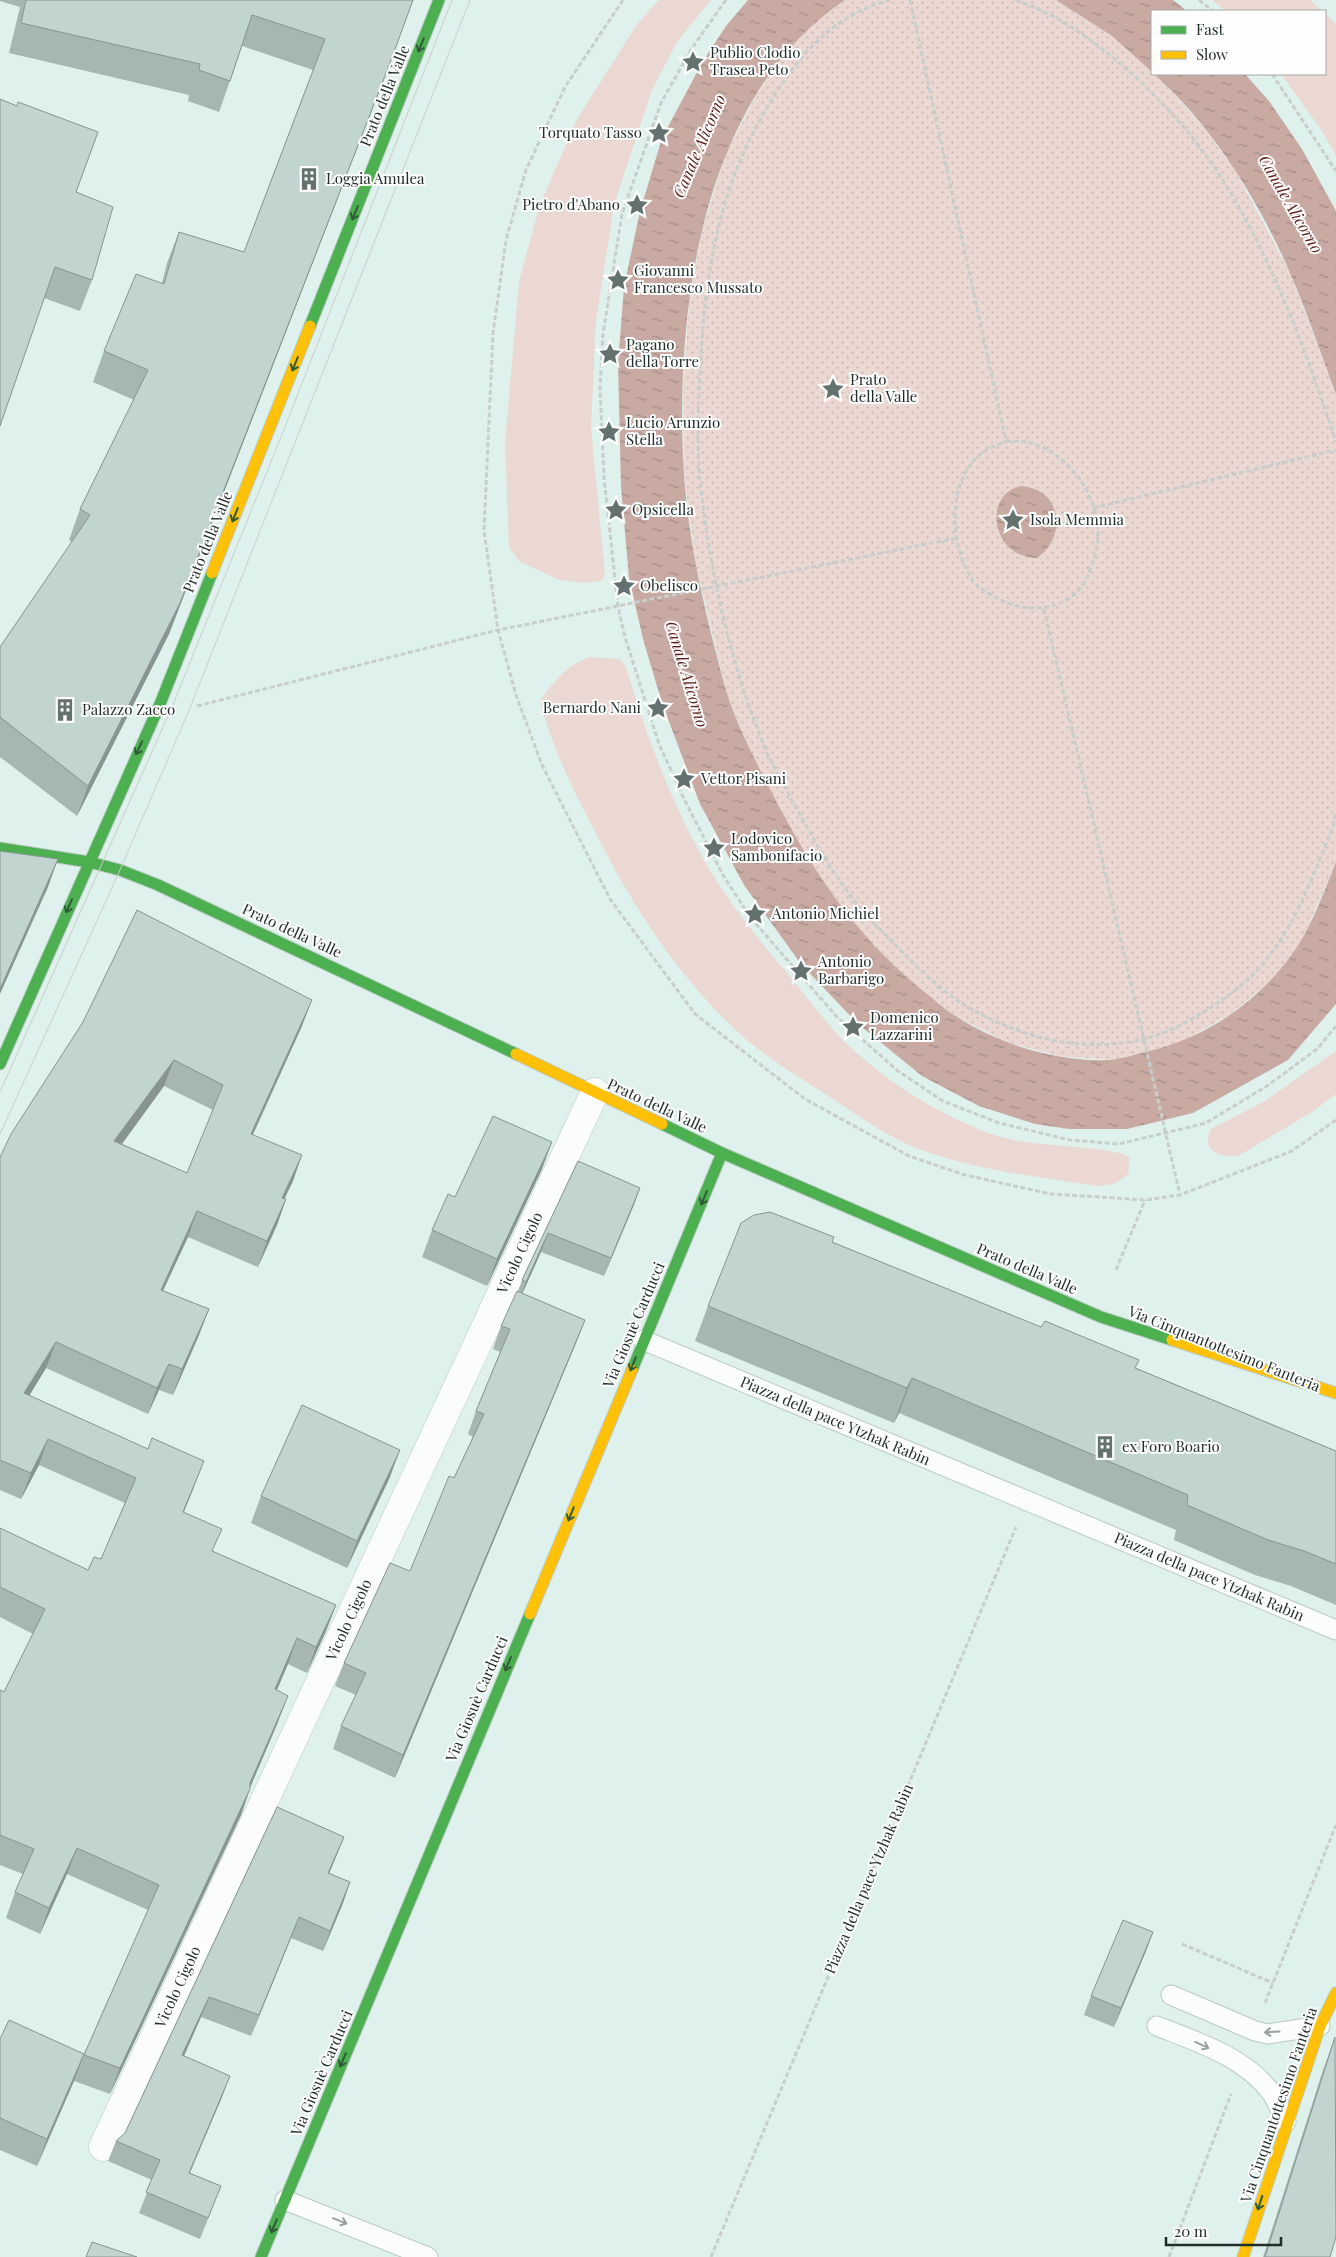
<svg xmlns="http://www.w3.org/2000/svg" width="1336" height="2257" viewBox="0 0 1336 2257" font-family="'Playfair Display',serif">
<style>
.green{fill:#ebd8d2}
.park{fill:url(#park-dots)}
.water{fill:url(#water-ripples)}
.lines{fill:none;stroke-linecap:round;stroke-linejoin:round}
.lane-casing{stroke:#bbc9c5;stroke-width:21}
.street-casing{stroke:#bbc9c5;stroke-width:29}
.fast-casing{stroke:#bbc9c5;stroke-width:13}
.slow-casing{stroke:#bbc9c5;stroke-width:13}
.path{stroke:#c8cecc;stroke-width:3;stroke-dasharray:5 2.5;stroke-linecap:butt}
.lane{stroke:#fafdfc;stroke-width:19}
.street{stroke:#fafdfc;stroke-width:28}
.fast{stroke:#4caf50;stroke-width:11}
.slow{stroke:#ffc107;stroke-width:11}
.tram{stroke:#c9cecd;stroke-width:1}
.wall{fill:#a6b6b2;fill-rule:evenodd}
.shaded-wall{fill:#879491}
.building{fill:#c1d4cf;stroke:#879491;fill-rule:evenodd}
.oneway{stroke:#2f5b37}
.oneway2{stroke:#98a09e}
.labels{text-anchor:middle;stroke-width:4;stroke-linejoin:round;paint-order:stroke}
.poi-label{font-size:15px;fill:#202e2a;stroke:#fdfdfd;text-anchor:start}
.street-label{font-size:15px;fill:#202e2a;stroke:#fdfdfd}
.water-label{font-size:16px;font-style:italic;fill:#5b1d16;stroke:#fdfdfd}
</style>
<defs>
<pattern id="park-dots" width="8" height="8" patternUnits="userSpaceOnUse" patternTransform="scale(1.25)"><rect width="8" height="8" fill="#ebd8d2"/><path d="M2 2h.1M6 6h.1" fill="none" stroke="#c9bab4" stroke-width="1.8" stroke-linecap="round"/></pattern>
<pattern id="water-ripples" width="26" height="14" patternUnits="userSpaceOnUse" patternTransform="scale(1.25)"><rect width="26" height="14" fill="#c8aaa3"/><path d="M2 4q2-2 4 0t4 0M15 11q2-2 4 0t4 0" fill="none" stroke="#a28b85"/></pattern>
</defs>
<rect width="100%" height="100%" fill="#dff1ec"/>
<path class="green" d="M659,0H711L677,42L652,90L614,205L596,321L591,428L605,574L601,581L585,583L559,580L519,561L509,547L505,443L519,282L539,207L577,119L638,23Z
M1212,0H1310L1322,11H1225Z
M1325,14L1336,24V156L1322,131L1281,74H1325Z
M589,657L620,659L626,667C649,745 680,828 726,895C747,926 772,955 796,984C810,1001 824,1020 839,1036C881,1078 929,1109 983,1131C1028,1149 1078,1143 1124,1154L1130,1159L1128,1174L1115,1184L1097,1186C1038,1177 975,1170 919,1149C888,1137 860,1117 833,1099C802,1079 767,1059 739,1033C674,973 627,897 588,818C568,780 551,743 540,701C555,680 565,667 589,657Z
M1336,1051V1094L1312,1112L1240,1155C1223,1159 1199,1152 1211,1129L1265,1101Z"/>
<path class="park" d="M845,0H1056L1112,36L1162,81L1205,129L1236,172L1290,273L1336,394V862L1303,938L1272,981L1229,1015L1178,1044L1112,1060L1059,1056L1007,1042L955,1016L901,973L849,919L801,849L753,757L728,699L696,564L684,476L683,388L689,304L702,231L726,153L756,96L775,66L796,40L815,22Z"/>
<path class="water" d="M748,0H845C700,97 674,315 684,475C688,532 700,590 714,645C719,663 723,682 729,700C740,731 755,760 770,789C810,867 853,934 922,990C933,998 943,1008 954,1015C998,1044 1057,1062 1109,1060C1122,1059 1136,1054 1149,1051C1211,1037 1271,993 1303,937C1316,914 1326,887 1336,862V1004L1288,1060L1193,1113L1127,1129H1069L1035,1124L979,1106L922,1076L857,1023L801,964L744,885L700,804L662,703L643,639L629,578L621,487L618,363L624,287L640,211L662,138L703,61L726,26Z
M1056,0H1173L1187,11H1152V72L1112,36Z
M1154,74H1245L1269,101L1302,149L1336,211V394C1321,354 1307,312 1290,273C1259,201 1213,127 1154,74Z
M1021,486C1062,489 1068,536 1037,558C991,558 982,494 1021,486Z"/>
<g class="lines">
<defs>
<path id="lane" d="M643,1340L1336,1630
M1171,1995L1255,2031L1268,2034L1320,2026
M1157,2026C1197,2042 1243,2056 1270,2091C1277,2100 1281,2112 1286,2122
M285,2200L428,2257"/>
<path id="street" d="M103,2147L595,1092"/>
<path id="fast" d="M310,326L439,0
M0,848L89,862L120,870L158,885L516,1054
M0,1064L160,704L212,573
M662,1124L722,1153L1101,1317L1172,1340
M632,1370L722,1153
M261,2257L530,1614"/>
<path id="slow" d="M212,573L310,326
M516,1054L662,1124
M1172,1340L1336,1393
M530,1614L632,1370
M1243,2257L1320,2026L1336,1993"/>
</defs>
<use href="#lane" class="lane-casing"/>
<use href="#street" class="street-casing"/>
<use href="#fast" class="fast-casing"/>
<use href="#slow" class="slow-casing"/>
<path class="path" d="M623,0L565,87L526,170L506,240L493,333L484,530L498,630L516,695L542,765L610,899L695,1014L805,1099L909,1156L965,1175L1051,1194L1145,1200L1180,1195L1292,1151L1336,1120
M726,0L692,48L661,103L622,214L603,334L600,388L604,478L618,607L625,637L659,744L685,801L723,875L750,917L837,1017L898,1071L943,1101L999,1123L1070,1140L1119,1144L1206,1123L1267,1086L1317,1049L1336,1026
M890,0C823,17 784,74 753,133C720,197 707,269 702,340C699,386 696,435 700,481C710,573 731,667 767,753C775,770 785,787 794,804C814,840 834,876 860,908C869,919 879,928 889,938C911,961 936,987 963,1004C1031,1046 1118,1062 1190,1020C1216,1005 1242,988 1262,965C1296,925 1313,875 1333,827L1336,813
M910,0L1006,441
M1016,0C1030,6 1045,11 1058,19C1118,53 1188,123 1224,182C1273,261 1307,353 1336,442
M1199,0L1213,11
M1272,74L1336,171
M1006,441C1013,442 1021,441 1028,442C1075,454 1110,511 1094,559C1091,565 1089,574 1086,580C1069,610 1031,614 1003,601C992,596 979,589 972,579C950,545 947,489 976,458C984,450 995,446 1006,441Z
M1093,508L1336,450
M1044,609L1180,1195
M197,706L498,630L957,538
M1116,1270L1145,1200
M1182,1944L1273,1983
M1265,2003L1336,1825
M711,2257L1016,1527
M1169,2257L1231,2094"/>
<use href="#lane" class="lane"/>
<use href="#street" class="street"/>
<use href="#fast" class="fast"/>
<use href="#slow" class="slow"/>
<path class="tram" d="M0,1092L172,707L283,432L452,0
M0,1134L120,870L190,708L470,0"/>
</g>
<path class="wall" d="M0,0H413L378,94L169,634L77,816L0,757V647L72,542L69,540L80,509L134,400L93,382L104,351L162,283L167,263L179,232L244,252L313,70L242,46L230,81L219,112L188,101L189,95L9,53L20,7L0,1Z
M76,192L92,280L80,311L44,298Z
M83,1022L302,1026L253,1135L293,1181L284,1198L286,1199L277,1225L258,1267L188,1237L163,1291L209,1309L199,1335L173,1395L159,1390L148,1414L46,1368L29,1396L194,1487L184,1512L214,1552L336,1605L326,1631L307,1673L288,1664L277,1690L278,1722L250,1787L241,1815L110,2094L74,2081L37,2166L0,2150V2039L84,2054L148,1910L67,1874L40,1934L6,1918L15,1892L23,1874L0,1865V1690L4,1692L33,1634L0,1617V1528L88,1570L101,1559L125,1503L39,1465L21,1499L0,1490V1157ZM164,1086L213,1110L187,1173L122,1144Z
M578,1161L640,1188L633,1207L604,1276L541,1252L522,1294L585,1320L576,1343L395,1778L333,1749L341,1726L356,1695L335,1686L344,1663L410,1571L473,1437L468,1434L476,1411L500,1352L493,1349L501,1326L518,1292L522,1280Z
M542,1169L487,1286L422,1257L432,1230L455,1197Z
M832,1242L1336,1451V1605L1291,1586L1255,1575L1174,1540L1176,1530L899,1413L894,1423L695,1341L708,1306Z
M390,1477L347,1568L251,1523L261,1496Z
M277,1807L344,1837L329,1873L350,1882L343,1903L323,1951L291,1938L251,2036L201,2017L184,2056L222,2097L190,2173L221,2186L200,2239L139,2213L152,2180L108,2161L116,2141L125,2133Z
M1153,1932L1146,1951L1114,2027L1084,2015L1091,1996Z
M1335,2037L1330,2257H1263L1323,2070Z"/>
<path class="shaded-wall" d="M413,0L378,94L169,634L77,816L88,786Z
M58,859L48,887L0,994V989Z
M312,1000L302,1026L241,1160L251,1134Z
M174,1060L164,1086L105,1167L114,1141Z
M552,1142L542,1169L487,1286L497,1259Z
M302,1155L293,1181L273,1223L282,1198Z
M640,1188L633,1207L604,1276L611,1258Z
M286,1199L277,1225L258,1267L267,1241Z
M197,1211L188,1237L151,1316L161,1290Z
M548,1233L541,1252L519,1301L526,1282Z
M209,1309L199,1335L173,1395L182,1369Z
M585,1320L576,1343L395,1778L403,1755Z
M56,1342L46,1368L15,1419L24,1393Z
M169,1364L159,1390L148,1414L157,1388Z
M912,1378L899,1413L894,1423L907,1388Z
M48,1439L39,1465L21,1499L31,1473Z
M400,1450L390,1477L347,1568L357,1541Z
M204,1461L194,1487L173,1538L183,1512Z
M336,1605L326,1631L307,1673L316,1647Z
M297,1638L288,1664L266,1715L275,1689Z
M288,1696L278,1722L241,1809L250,1783Z
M250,1789L241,1815L110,2094L120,2068Z
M344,1837L336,1857L321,1893L328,1873Z
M77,1848L67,1874L40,1934L49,1908Z
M350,1882L343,1903L323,1951L330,1931Z
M299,1917L291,1938L251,2036L259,2015Z
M1153,1932L1146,1951L1114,2027L1121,2008Z
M209,1997L201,2017L175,2076L182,2055Z
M84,2054L74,2081L37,2166L47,2139Z
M230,2076L222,2097L181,2193L189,2173Z"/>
<path class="building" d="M26,0H413L390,63L180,603L88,786L0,717V647L90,515L80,509L148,370L104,351L136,274L164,284L179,232L244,252L325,39L252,15L230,81L199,70L200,64L21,23Z
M0,99L17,106L18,102L98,132L76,192L113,207L92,280L55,267L0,426Z
M0,851L58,859L0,989Z
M137,910L312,1000L251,1134L302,1155L282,1198L286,1199L267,1241L197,1211L161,1290L209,1309L182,1369L169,1364L157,1388L56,1342L24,1393L148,1449L152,1438L204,1461L183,1512L222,1529L212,1551L336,1605L316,1647L297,1638L275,1689L288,1696L250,1783V1789L120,2068L84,2055L159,1885L77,1848L49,1908L15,1892L34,1849L0,1835V1690L4,1692L45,1609L0,1587V1528L88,1570L94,1557L101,1559L136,1478L48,1439L31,1473L0,1460V1157L11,1134L83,1022ZM174,1060L223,1085L187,1173L114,1141Z
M493,1116L552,1142L497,1259L432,1230L448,1194L455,1197Z
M578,1161L640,1188L611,1258L548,1233L526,1282L522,1280Z
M770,1212L834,1237L832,1242L1041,1327L1045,1321L1139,1360L1135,1368L1336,1451V1564L1304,1551L1268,1540L1187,1505L1188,1495L912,1378L907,1388L708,1306L741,1223L754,1215Z
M517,1291L585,1320L403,1755L341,1726L366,1673L344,1663L390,1563L410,1571L449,1476L454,1478L484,1414L476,1411L510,1329L501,1326Z
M302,1405L400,1450L357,1541L261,1496Z
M277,1807L344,1837L328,1873L350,1882L330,1931L299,1917L259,2015L209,1997L182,2055L230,2076L189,2173L221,2186L208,2218L146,2192L160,2160L116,2141L125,2133Z
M1123,1920L1153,1932L1121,2008L1091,1996Z
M9,2020L84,2054L47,2139L0,2118V2039Z
M1335,2037L1336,2237L1330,2257H1265Z
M92,2242L137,2257H86Z"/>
<defs><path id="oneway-shaft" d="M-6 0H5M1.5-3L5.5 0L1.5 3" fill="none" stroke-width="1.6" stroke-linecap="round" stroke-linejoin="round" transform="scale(1.25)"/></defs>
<g class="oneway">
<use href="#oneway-shaft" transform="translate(421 45) rotate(112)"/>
<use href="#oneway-shaft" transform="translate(355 213) rotate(112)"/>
<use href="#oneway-shaft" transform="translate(295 364) rotate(112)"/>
<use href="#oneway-shaft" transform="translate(235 515) rotate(112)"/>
<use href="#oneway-shaft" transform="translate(139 748) rotate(115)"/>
<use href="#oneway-shaft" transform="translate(69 906) rotate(114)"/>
<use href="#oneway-shaft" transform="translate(704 1198) rotate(112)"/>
<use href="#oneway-shaft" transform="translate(633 1364) rotate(113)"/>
<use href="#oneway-shaft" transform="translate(571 1514) rotate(113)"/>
<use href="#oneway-shaft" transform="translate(508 1664) rotate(113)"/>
<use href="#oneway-shaft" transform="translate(343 2060) rotate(113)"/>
<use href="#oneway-shaft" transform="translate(1260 2203) rotate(108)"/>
<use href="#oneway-shaft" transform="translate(274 2226) rotate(113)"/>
</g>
<g class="oneway2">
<use href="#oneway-shaft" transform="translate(1272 2032) rotate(177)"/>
<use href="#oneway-shaft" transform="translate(1202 2045) rotate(25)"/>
<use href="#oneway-shaft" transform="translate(340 2221) rotate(22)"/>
</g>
<defs>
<symbol id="sight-bare" viewBox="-9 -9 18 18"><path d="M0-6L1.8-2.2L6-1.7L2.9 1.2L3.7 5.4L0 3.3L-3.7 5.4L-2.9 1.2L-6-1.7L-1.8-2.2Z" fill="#63726e" stroke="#fdfdfd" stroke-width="2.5" paint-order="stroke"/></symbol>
<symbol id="building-bare" viewBox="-9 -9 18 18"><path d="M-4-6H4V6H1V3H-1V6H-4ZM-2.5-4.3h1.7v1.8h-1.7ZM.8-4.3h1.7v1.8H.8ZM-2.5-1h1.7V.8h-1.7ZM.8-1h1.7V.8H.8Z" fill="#63726e" stroke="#fdfdfd" stroke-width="2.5" paint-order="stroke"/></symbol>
</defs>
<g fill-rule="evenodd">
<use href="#sight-bare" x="677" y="46" width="32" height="32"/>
<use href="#sight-bare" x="643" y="117" width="32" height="32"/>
<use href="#building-bare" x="293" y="163" width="32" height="32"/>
<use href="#sight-bare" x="621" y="189" width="32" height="32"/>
<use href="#sight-bare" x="602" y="264" width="32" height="32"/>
<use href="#sight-bare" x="594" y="338" width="32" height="32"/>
<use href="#sight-bare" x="817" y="373" width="32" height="32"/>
<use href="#sight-bare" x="593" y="416" width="32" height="32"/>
<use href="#sight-bare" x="600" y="494" width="32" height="32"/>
<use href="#sight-bare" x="997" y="504" width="32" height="32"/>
<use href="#sight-bare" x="608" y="570" width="32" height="32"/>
<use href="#sight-bare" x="642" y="692" width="32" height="32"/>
<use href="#building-bare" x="49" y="694" width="32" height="32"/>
<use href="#sight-bare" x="668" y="763" width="32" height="32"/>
<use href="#sight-bare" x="698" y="832" width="32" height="32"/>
<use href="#sight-bare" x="739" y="898" width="32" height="32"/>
<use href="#sight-bare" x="785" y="955" width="32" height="32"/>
<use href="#sight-bare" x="837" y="1011" width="32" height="32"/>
<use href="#building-bare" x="1089" y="1431" width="32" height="32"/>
</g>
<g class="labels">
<g class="poi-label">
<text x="710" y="58">Publio Clodio<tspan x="710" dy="17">Trasea Peto</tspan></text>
<text x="642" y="138" text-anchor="end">Torquato Tasso</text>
<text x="326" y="184">Loggia Amulea</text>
<text x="620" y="210" text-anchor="end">Pietro d'Abano</text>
<text x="634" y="276">Giovanni<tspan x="634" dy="17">Francesco Mussato</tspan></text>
<text x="626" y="350">Pagano<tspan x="626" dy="17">della Torre</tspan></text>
<text x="850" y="385">Prato<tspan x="850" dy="17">della Valle</tspan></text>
<text x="626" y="428">Lucio Arunzio<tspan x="626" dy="17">Stella</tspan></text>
<text x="632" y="515">Opsicella</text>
<text x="1030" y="525">Isola Memmia</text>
<text x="640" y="591">Obelisco</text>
<text x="641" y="713" text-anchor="end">Bernardo Nani</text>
<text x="82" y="715">Palazzo Zacco</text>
<text x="701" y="784">Vettor Pisani</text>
<text x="731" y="844">Lodovico<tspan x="731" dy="17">Sambonifacio</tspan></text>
<text x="772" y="919">Antonio Michiel</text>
<text x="818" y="967">Antonio<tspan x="818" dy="17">Barbarigo</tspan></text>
<text x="870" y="1023">Domenico<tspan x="870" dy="17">Lazzarini</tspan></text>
<text x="1122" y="1452">ex Foro Boario</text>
</g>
<g class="street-label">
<text transform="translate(385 96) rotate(-68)" y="5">Prato della Valle</text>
<text transform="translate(208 542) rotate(-68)" y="5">Prato della Valle</text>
<text transform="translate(292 931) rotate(25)" y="5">Prato della Valle</text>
<text transform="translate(657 1106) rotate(25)" y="5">Prato della Valle</text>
<text transform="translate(520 1253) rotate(-65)" y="5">Vicolo Cigolo</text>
<text transform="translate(1027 1269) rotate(23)" y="5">Prato della Valle</text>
<text transform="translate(634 1325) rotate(-67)" y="5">Via Giosuè Carducci</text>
<text transform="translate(1224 1349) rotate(22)" y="5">Via Cinquantottesimo Fanteria</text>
<text transform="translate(835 1421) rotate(23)" y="5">Piazza della pace Ytzhak Rabin</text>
<text transform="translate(1209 1577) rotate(23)" y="5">Piazza della pace Ytzhak Rabin</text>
<text transform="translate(349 1620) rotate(-65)" y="5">Vicolo Cigolo</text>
<text transform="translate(477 1699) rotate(-67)" y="5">Via Giosuè Carducci</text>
<text transform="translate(869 1879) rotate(-67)" y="5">Piazza della pace Ytzhak Rabin</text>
<text transform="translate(178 1987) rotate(-65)" y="5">Vicolo Cigolo</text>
<text transform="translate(322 2073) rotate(-67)" y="5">Via Giosuè Carducci</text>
<text transform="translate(1279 2105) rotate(-71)" y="5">Via Cinquantottesimo Fanteria</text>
</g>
<g class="water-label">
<text transform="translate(699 146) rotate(-67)" y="6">Canale Alicorno</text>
<text transform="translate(1291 204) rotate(60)" y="6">Canale Alicorno</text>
<text transform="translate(687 674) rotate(73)" y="6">Canale Alicorno</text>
</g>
</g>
<rect x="1151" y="10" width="175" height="65" fill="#fdfdfd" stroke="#a5aaa9"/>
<rect x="1161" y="26" width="25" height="8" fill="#4caf50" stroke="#a5aaa9"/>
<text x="1196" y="35" font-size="15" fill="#202e2a">Fast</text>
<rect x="1161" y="51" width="25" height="8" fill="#ffc107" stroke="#a5aaa9"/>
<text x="1196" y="60" font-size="15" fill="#202e2a">Slow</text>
<path d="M1166 2237v8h115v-8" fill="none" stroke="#202e2a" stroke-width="2.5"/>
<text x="1174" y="2237" font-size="15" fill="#202e2a" stroke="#fdfdfd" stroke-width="4" paint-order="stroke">20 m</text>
</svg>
